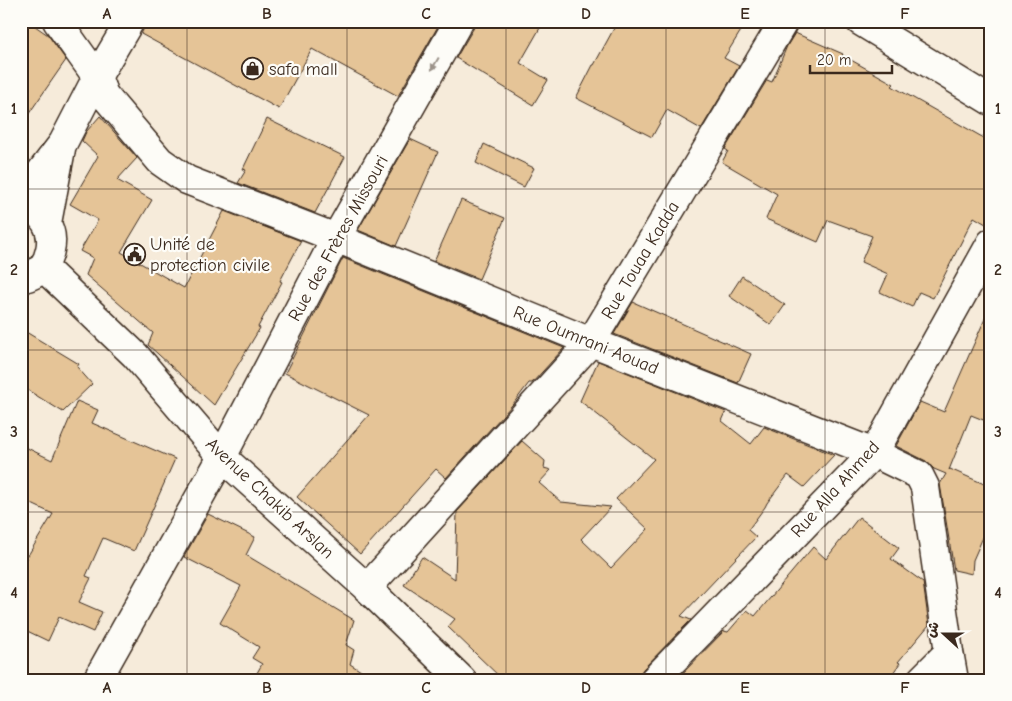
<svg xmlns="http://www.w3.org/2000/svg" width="1012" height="701" viewBox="0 0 1012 701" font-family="'Comic Neue','Playpen Sans Arabic',sans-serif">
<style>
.building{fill:#e5c497;stroke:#3b2a1e}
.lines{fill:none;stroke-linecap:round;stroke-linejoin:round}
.minor-casing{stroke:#3b2a1e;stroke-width:31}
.secondary-casing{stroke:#3b2a1e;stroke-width:31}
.minor{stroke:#fdfcf7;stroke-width:28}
.secondary{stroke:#fdfcf7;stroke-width:28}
.oneway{fill:#9c938a}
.grid{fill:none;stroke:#3b2a1e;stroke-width:1;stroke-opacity:0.55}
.labels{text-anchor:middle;stroke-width:4.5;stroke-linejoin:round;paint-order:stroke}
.poi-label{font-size:18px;fill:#3b2a1e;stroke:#fdfcf7;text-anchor:start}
.street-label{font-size:18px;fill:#3b2a1e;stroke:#fdfcf7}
.neatline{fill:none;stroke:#3b2a1e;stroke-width:2}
.grid-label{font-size:16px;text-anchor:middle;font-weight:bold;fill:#3b2a1e}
</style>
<rect width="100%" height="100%" fill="#f6ebda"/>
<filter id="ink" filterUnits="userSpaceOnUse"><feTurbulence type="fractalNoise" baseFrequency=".02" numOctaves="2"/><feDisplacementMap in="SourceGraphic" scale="10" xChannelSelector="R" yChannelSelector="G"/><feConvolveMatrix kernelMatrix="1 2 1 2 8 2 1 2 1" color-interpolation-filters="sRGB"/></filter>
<g filter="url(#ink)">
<path class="building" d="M21,21H28L48,35L66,60L21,125Z
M146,21H441L398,96L312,49L279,109L141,34L144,28Z
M475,21H544L520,63L548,80L533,105L456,58L473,29Z
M618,21H747L724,58L739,66L701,129L667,110L652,137L576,98L593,65H594Z
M795,33L843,54L842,55L894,84L892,86L991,142V227L974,217L933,298L919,292L912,307L880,292L888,274L861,262L872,236L828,220L818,242L766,219L777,194L722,162L728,151L725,149L767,80L772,82L787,46Z
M100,116L137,158L117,180L152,200L121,252L184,288L224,211L301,241L280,281L282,282L258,327L260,328L214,405L148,345L153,333L86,275L93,258L80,251L98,220L70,204L98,156L82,141L86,132Z
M267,119L345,157L315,213L238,183L246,170L243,169Z
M410,139L438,152L396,246L358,230Z
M484,144L534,168L524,187L476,163Z
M461,200L505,218L479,279L434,261Z
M343,258L564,348L532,383H529L513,404L446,478L436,469L360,554L297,497L369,415L285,373Z
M742,276L785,305L771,325L729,296Z
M633,302L751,354L738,383L614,334Z
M991,305V423L971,415L949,470L950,469L991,487V519L973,560L972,574L954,570L940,484L946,474L934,469L926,461L896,446L920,402L944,412Z
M21,329L79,364L77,367L92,384L63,412L21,386Z
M598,361L726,412L722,421L751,444L764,427L834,455L804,487L788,475L767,503L765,507L748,530L756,537L681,616L691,620L643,669L639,676V680H503L448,627L455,619L404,585L422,557L455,579L457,512L522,441L545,461L544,468L551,470L539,483L561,502L611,507L581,539L611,568L648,529L616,499L654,459L580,401Z
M77,401L98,410L92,423L175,459L134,551L103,538L86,576L91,578L79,602L102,612L93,632L59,617L48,641L21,628V567L53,514L21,499V445L52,460Z
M208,514L255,537L246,555L354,620L346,645L354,650L350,664L375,680H253L262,664L252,658L259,647L220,623L241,586L184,557Z
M859,517L899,548L891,559L923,582L929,625L898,662L900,663L888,680H676L724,631L728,632L747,610L755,616L813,547L826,559Z"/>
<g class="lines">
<defs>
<path id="minor" d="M57,21L97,77L104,95L160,161L187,180L336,238L591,342L874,453L919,475L925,487L949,652L954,680
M367,588L591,342L784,21
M97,680L222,457L336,238L459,21
M654,680L874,453L991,243
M921,680L949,652"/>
<path id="secondary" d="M860,21L991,101
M21,198L63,143L97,77L130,21
M21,205C42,210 55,229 50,250C49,256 46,263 42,268C36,274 29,277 21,279
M47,223L61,149
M43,267L135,355L222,457L367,588L462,680"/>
</defs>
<use href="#minor" class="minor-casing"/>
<use href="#secondary" class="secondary-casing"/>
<use href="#minor" class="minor"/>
<use href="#secondary" class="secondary"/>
</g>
<defs><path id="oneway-solid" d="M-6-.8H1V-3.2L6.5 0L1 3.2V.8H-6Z" transform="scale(1.25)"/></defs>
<use class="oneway" href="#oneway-solid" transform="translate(435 64) rotate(120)"/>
</g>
<path class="grid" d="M187,21V680M347,21V680M506,21V680M666,21V680M825,21V680M21,189H991M21,350H991M21,512H991"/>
<defs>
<symbol id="shop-ring" viewBox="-11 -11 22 22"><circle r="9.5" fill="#fdfcf7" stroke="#3b2a1e" stroke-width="1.5"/><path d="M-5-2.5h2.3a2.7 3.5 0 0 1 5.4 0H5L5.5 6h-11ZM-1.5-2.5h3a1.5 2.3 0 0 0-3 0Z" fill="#3b2a1e"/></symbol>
<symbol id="civic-ring" viewBox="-11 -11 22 22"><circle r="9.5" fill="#fdfcf7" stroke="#3b2a1e" stroke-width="1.5"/><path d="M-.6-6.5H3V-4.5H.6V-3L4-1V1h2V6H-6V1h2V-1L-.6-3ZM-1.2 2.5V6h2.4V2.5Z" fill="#3b2a1e"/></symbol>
</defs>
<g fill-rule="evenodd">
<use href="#shop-ring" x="240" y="56" width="25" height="25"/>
<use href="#civic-ring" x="122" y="242" width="25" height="25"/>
</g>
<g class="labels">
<g class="poi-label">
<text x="269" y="75">safa mall</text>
<text x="150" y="250">Unité de<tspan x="150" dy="21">protection civile</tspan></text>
</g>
<g class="street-label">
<text transform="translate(338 238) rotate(-61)" y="6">Rue des Frères Missouri</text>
<text transform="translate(640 260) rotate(-59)" y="6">Rue Touaa Kadda</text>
<text transform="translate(586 340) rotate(22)" y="6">Rue Oumrani Aouad</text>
<text transform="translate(835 489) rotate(-48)" y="6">Rue Alla Ahmed</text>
<text transform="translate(270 498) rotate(43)" y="6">Avenue Chakib Arslan</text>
</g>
</g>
<rect width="1012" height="701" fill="none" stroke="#fdfcf7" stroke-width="55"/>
<g transform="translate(944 634) rotate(291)" stroke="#fdfcf7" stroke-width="4" paint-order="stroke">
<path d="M0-4L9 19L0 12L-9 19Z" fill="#3b2a1e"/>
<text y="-8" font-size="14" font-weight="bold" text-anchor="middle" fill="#3b2a1e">ش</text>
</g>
<path d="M810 65v8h82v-8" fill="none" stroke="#3b2a1e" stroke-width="2.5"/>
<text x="817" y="65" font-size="15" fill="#3b2a1e" stroke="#fdfcf7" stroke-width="4" paint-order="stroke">20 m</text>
<rect x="28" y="28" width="956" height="646" class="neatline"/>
<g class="grid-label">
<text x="107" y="19">A</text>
<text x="267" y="19">B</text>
<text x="426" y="19">C</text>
<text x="586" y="19">D</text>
<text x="745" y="19">E</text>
<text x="905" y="19">F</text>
<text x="14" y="114">1</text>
<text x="998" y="114">1</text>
<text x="14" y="275">2</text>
<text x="998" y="275">2</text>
<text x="14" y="437">3</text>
<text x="998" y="437">3</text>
<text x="14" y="598">4</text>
<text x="998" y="598">4</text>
<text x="107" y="693">A</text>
<text x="267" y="693">B</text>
<text x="426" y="693">C</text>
<text x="586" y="693">D</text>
<text x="745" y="693">E</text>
<text x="905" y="693">F</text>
</g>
</svg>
